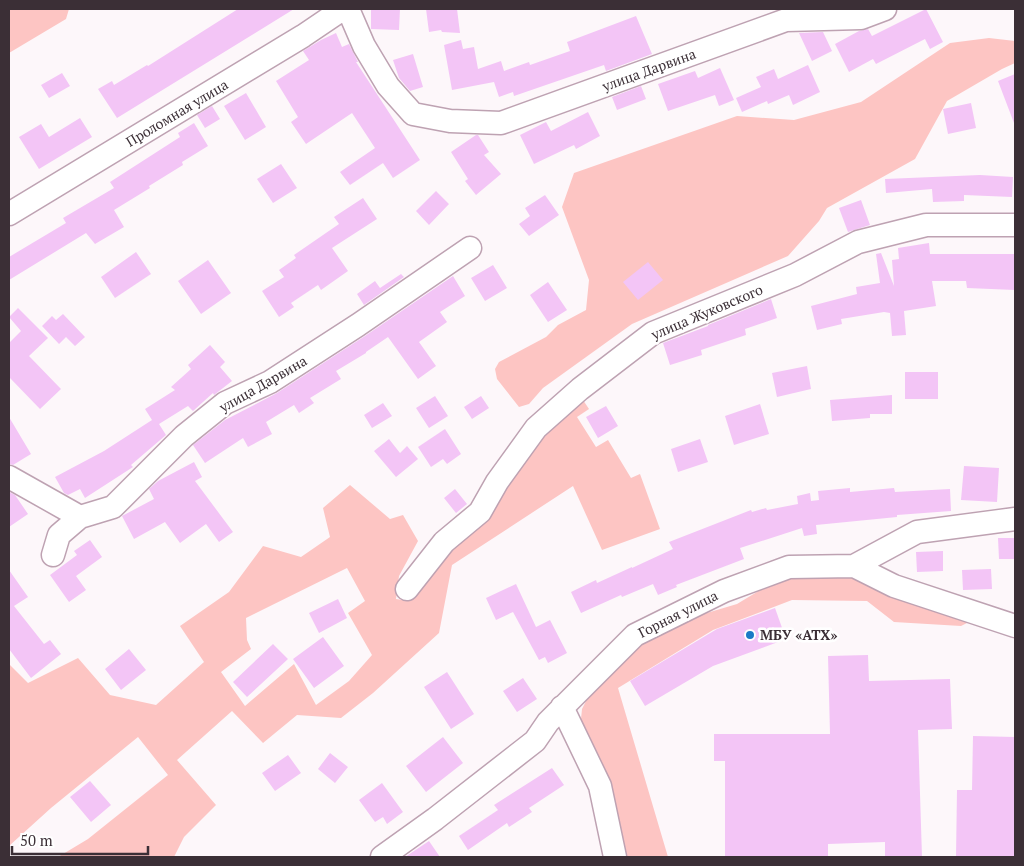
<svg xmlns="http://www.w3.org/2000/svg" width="1024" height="866" viewBox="0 0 1024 866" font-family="'PT Serif',serif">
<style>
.green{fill:#fdc5c3;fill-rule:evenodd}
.building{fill:#f3c5f6}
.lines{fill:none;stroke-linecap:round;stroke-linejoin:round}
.minor-casing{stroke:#bea2b2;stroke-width:25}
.minor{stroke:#fff;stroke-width:22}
.poi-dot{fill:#1b7ac6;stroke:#fff;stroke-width:2}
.labels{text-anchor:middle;stroke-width:5;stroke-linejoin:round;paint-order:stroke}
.street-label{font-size:14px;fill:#3b2f36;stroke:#fff}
.poi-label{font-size:14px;font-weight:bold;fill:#3b2f36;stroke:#fff;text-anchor:start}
</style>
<rect width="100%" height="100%" fill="#fdf7fa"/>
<path class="green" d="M9,9H69L66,19L9,53Z
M989,38L1015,41V63L1002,69L947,101L915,159L827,208L819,221L788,256L632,324L543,388L529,404L519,407L497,379L495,369L499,362L546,337L558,325L586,310L589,280L562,207L574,173L737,116L794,120L861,102L950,43Z
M581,397L589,409L577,417L596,447L608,440L631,478L640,474L660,529L602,550L573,486L452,565L439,633L373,693L341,718L297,715L263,743L232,711L177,760L216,805L184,837L174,857H58L88,839L168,775L138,737L51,808L9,846V664L28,683L78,658L110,695L156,705L204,662L180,626L229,592L263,546L301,557L330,537L323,508L350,485L390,519L403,515L418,541L399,576L396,599L409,601L428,568L542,432ZM347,568L365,601L348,613L372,655L349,681L316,705L294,664L245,706L221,672L251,649L247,640L246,618Z
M838,572L969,622L961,626L894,622L867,601L792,600L713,630L618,688L668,857H623L580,729L582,709L592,689L640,644L680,621L737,604L777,580Z"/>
<path class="building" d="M238,9H294L117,118L98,89L112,81L114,85L147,65L148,66Z
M371,9H400L399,30L371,29Z
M426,9H457L460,33L442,32L441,30L429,32Z
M926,9L943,42L930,49L925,39L876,64L873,59L849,72L835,44L859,31L868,29L872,36Z
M636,16L652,54L606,71L604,65L514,96L513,92L499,97L494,82L452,90L444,45L461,40L463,49L474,47L478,69L501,61L504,71L529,62L530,65L570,51L567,42Z
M823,32L832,51L812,61L799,33Z
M336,33L342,47L349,44L358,62H356L420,160L393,178L383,163L350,185L340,172L375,148L352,113L306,144L291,122L298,117L276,81L309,60L303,51L321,40Z
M413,54L423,87L410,91L399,78L393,60Z
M808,65L820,92L793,105L789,95L768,104L767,101L742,112L736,98L761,87L756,77L774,69L778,79Z
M720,68L734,100L719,106L715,95L668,111L658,84L695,71L698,78Z
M62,73L70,86L49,98L41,85Z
M1015,74V123H1014L998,81Z
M641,86L646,99L617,110L612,97Z
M246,93L266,127L245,140L224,106Z
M971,103L976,128L948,134L943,109Z
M212,106L220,119L205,128L197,115Z
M588,112L600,136L576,149L574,145L534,164L520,135L546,122L551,131Z
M80,118L92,137L39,169L19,137L41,124L49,137Z
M194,123L208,146L182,162L183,165L149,186L150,188L114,210L124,227L95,244L86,233L9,280V257L66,223L63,218L114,188L110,182L180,137L178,133Z
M476,135H478L489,152L484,155L501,174L476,195L465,181L468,179L451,152Z
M281,164L297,188L273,203L257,179Z
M980,175L1013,177L1012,197L964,195V201L933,202L932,189L886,193L885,179Z
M436,191L449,204L429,225L416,211Z
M545,195L559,215L529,236L519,224L530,216L525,208Z
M363,198L377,219L332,248L348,271L321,290L318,285L291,303L294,307L279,317L262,291L284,277L279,270L296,258L294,255L339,224L334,217Z
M861,200L870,225L848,232L839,208Z
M929,243L930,254H1015V290L967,288L966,281H932L936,306L904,311L906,335L892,336L890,313L884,312L841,319L842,324L817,330L811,306L857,294L856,287L880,283L876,254L881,253L894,286L892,260L899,259L898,248Z
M136,252L151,274L115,298L101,277Z
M208,260L231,293L201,314L178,281Z
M648,262L663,280L638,300L623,282Z
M493,265L507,288L485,301L471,278Z
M401,274L404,277L364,305L357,294L375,281L380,288Z
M453,276L465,296L440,312L447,322L419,342L436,366L418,379L388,337L366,352V353L336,371L341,379L310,398L314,403L299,413L294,405L266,422L272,434L248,447L243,438L205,463L193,445L225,420L277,393L365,336Z
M548,282L567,310L548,322L530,295Z
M771,299L777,318L745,329L746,335L701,350L702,355L670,365L663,343L708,326V325Z
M18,308L48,338L29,356L61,389L40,409L9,377V343L21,331L9,317Z
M63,314L85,337L75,346L66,337L59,344L42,326L52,316L56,320Z
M210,345L225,362L220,367L232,381L214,395L213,393L193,411L188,406L159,424L166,435L131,465L133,467L85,498L80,489L68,495L64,493L55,477L104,451L152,420L145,409L175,390L171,387L191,369L188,365Z
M807,366L811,389L777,397L772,373Z
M905,372H938V399H905Z
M892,395V414H870V418L832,421L830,400Z
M435,396L448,416L429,428L416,408Z
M481,396L489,408L472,419L464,407Z
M383,403L392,416L372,428L364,415Z
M760,404L769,434L734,445L725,416Z
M606,406L618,426L598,438L586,417Z
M9,417L31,454L13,465L9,464Z
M445,429L461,454L447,464L443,459L431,467L418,447Z
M389,439L400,453L407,446L418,459L396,477L374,451Z
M700,439L708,462L678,472L671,449Z
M194,462L202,477L195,481L233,532L219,542L206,524L180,543L165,522L134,539L122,516L154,499L149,489L158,481Z
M964,466L999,468L997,502L961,500Z
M850,488V492L894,488L895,492L950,489L951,511L897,515V517L816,525L817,534L804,536L802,528L740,548L744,559L676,585L677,587L658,595L653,584L622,597L621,595L581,613L571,592L596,580L597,583L632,567V568L673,549L669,542L751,510L752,512L766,508L767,510L798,504L797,496L810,493L811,501L819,500L818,491Z
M455,489L467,504L456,513L444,498Z
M9,492L15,495L28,514L9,527Z
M998,538H1015V559H999Z
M90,540L102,557L76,576L86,590L69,602L50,575L77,555L74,551Z
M943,551V571L917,572L916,552Z
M991,569L992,589L963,590L962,570Z
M9,570L28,597L14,606L44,644L50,640L61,654L31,678L9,649Z
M516,584L536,627L550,620L567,653L548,663L545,657L539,660L513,612L496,620L486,598Z
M338,599L347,618L319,633L309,613Z
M775,608L786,639L713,666L645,706L630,681L717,629Z
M323,637L344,666L314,688L293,659Z
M273,644L288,659L247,697L233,682Z
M129,649L146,670L121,690L105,669Z
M868,655L869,681L950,679L952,729L918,730L922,857H885V842L828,844V857H725V761H714V734H830L828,656Z
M447,672L474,714L451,729L424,687Z
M523,678L537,699L517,712L503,691Z
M973,736L1015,737V857H956L957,790H972Z
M443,737L463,763L426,792L406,766Z
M330,753L348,767L335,783L318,769Z
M288,755L301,773L275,791L262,773Z
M552,768L564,785L529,808L532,812L509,827L507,823L468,850L459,836L498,810L494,805Z
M90,781L111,805L91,822L70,797Z
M382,783L403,812L387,824L383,817L375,822L359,800Z
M429,841L440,857H405Z"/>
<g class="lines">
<defs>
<path id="minor" d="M348,9L364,46L388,86L413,114L450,121L501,123L786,20L861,18L885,9
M9,214L303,36L343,9
M9,477L80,517
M53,555L59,535L80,517L113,507L184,436L225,403L270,382L358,325L470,248
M854,566L894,586L1015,626
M407,589L444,542L480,512L497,482L536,428L580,389L653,333L795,275L858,242L926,225H1015
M562,707L600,786L615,857
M382,857L435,819L535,741L548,722L635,635L724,591L789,567L854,566L917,532L1015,519"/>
</defs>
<use href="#minor" class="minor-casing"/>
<use href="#minor" class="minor"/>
</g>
<circle class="poi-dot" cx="750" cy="635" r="5"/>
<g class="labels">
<g class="street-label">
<text transform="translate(649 70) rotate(-20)" y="5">улица Дарвина</text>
<text transform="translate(177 113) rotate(-31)" y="5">Проломная улица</text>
<text transform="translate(707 312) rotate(-23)" y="5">улица Жуковского</text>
<text transform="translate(263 384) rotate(-30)" y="5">улица Дарвина</text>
<text transform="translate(678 614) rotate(-27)" y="5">Горная улица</text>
</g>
<g class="poi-label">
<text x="760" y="640">МБУ «АТХ»</text>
</g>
</g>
<rect width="1024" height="866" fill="none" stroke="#3b2f36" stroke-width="20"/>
<path d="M12 846v8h136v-8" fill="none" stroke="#3b2f36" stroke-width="2.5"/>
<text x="20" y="846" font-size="15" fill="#3b2f36" stroke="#ffffff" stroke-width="4" paint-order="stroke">50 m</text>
</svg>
